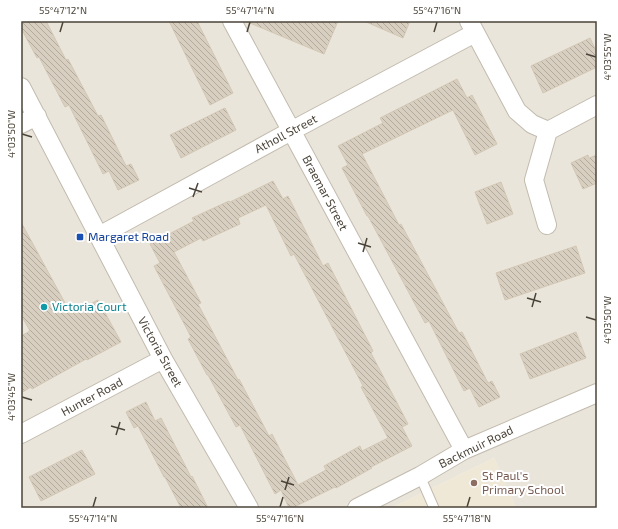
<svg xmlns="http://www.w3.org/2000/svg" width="618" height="529" viewBox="0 0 618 529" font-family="'Exo 2',sans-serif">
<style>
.residential{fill:#eae5da}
.education{fill:#efe8d6}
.building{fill:url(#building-back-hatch);stroke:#d3c7b4;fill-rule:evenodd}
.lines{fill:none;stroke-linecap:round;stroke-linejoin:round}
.service-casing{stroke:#c2bbae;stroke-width:11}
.minor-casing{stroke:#c2bbae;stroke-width:20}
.service{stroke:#fff;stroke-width:9}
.minor{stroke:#fff;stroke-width:18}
.ticks{fill:none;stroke:#4b4439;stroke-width:1.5}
.transit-dot{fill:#1a4fb4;stroke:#fff;stroke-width:1.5}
.culture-dot{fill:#0f9aa8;stroke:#fff;stroke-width:1.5}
.education-dot{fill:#8d6e63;stroke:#fff;stroke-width:1.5}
.labels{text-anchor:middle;stroke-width:4;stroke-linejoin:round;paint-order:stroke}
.street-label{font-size:12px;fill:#4b4439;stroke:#fff}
.transit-label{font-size:12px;fill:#164399;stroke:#fff;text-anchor:start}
.culture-label{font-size:12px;fill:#0d838f;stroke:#fff;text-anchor:start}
.education-label{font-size:12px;fill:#785e54;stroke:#fff;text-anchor:start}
.neatline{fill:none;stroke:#4b4439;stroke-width:1.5}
.ticks-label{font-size:10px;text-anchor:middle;fill:#4b4439}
</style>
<defs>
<pattern id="building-back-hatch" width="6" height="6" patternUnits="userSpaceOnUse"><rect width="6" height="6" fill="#d8cfc1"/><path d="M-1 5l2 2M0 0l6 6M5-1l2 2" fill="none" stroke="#b1aa9e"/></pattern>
</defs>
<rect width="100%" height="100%" fill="#f6f3ec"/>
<path class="residential" d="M21,21H597V508H516L494,458L391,508H21Z"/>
<path class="education" d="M494,458L516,508H391Z"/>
<path class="building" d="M21,21H46L66,60L68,59L98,116L101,115L126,166L131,164L139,180L118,190L109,171L103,174L69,105L65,107L39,57L37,58L21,28Z
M169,21H197L233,93L210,105Z
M245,21H338L324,54Z
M364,21H410L403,38Z
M590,38L597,53V67L543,93L531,66Z
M457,79L467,98L472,95L497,144L475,155L453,110L362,154L399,225L401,224L459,333L462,332L488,383L492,381L500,397L479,407L470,388L464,391L429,321L425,323L368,216H367L342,168L348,165L338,146L383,123L380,118Z
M225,108L236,130L181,158L170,135Z
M588,155L589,158L597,155V183L583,189L571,163Z
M273,181L283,199L288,196L323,266L328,263L373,351L371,353L408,424L402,427L412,446L371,467L372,468L336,488L335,487L292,508H289L281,490L275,494L240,425L236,427L208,375H207L188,339L191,337L154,266L160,263L150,244L194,221L192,218L229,201L230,202ZM266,205L291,256L294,254L363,386L361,387L388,438L362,451L360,446L324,466L326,470L298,485L272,434L269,436L239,379L238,380L198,304L201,303L174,252L201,238L203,241L240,224L238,218Z
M501,182L513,214L487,224L475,192Z
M21,222L71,314L98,300L121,342L87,360L86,359L32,389L31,387L21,393V336L30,331L21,315Z
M576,246L585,273L505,300L496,273Z
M576,332L586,358L530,379L520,354Z
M146,402L155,421L161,418L191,477L192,476L208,508H181L165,477H164L138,426L134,428L126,412Z
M82,450L95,474L41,501L29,477Z"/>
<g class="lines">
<defs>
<path id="service" d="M420,476L434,508"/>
<path id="minor" d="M232,21L464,450
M469,21L517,111L532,124L548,131
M21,87L163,359L249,508
M21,124L37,116
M547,225L534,180L548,131L597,105
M99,236L291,131L475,33
M21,434L163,359
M357,508L420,476L464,450L597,393"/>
</defs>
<use href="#service" class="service-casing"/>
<use href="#minor" class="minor-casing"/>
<use href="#service" class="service"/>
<use href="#minor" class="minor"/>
</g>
<path class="ticks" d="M60,32L63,22M247,32L250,22M434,32L437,22M586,54L596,57M22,134L32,137M189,188L202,192M193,197L198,183M358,243L371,247M363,252L367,238M527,298L541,302M532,307L536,293M586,317L596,320M22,397L32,400M111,426L125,430M116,435L120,422M281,481L294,485M285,490L289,477M93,507L96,497M280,507L283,497M467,507L470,497"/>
<rect class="transit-dot" x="76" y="233" width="8" height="8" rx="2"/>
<circle class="culture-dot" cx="44" cy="307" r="4"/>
<circle class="education-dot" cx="474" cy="483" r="4"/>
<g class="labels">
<g class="street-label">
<text transform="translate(286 134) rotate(-28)" y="4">Atholl Street</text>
<text transform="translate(325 193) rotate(62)" y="4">Braemar Street</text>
<text transform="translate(160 352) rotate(61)" y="4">Victoria Street</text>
<text transform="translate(92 397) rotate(-28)" y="4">Hunter Road</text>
<text transform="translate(476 447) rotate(-26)" y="4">Backmuir Road</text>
</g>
<g class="transit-label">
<text x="88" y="241">Margaret Road</text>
</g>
<g class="culture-label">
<text x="52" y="311">Victoria Court</text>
</g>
<g class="education-label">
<text x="482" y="480">St Paul's<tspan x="482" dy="14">Primary School</tspan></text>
</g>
</g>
<rect width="618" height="529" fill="none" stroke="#ffffff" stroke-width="44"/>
<rect x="22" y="22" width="574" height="485" class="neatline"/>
<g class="ticks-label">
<text x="63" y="14">55°47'12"N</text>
<text x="250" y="14">55°47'14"N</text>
<text x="437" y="14">55°47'16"N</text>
<text transform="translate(607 57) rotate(-90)" y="4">4°03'55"W</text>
<text transform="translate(11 134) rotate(-90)" y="4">4°03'50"W</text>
<text transform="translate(607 320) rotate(-90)" y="4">4°03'50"W</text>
<text transform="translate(11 397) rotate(-90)" y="4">4°03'45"W</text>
<text x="93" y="522">55°47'14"N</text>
<text x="280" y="522">55°47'16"N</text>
<text x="467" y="522">55°47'18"N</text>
</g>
</svg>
